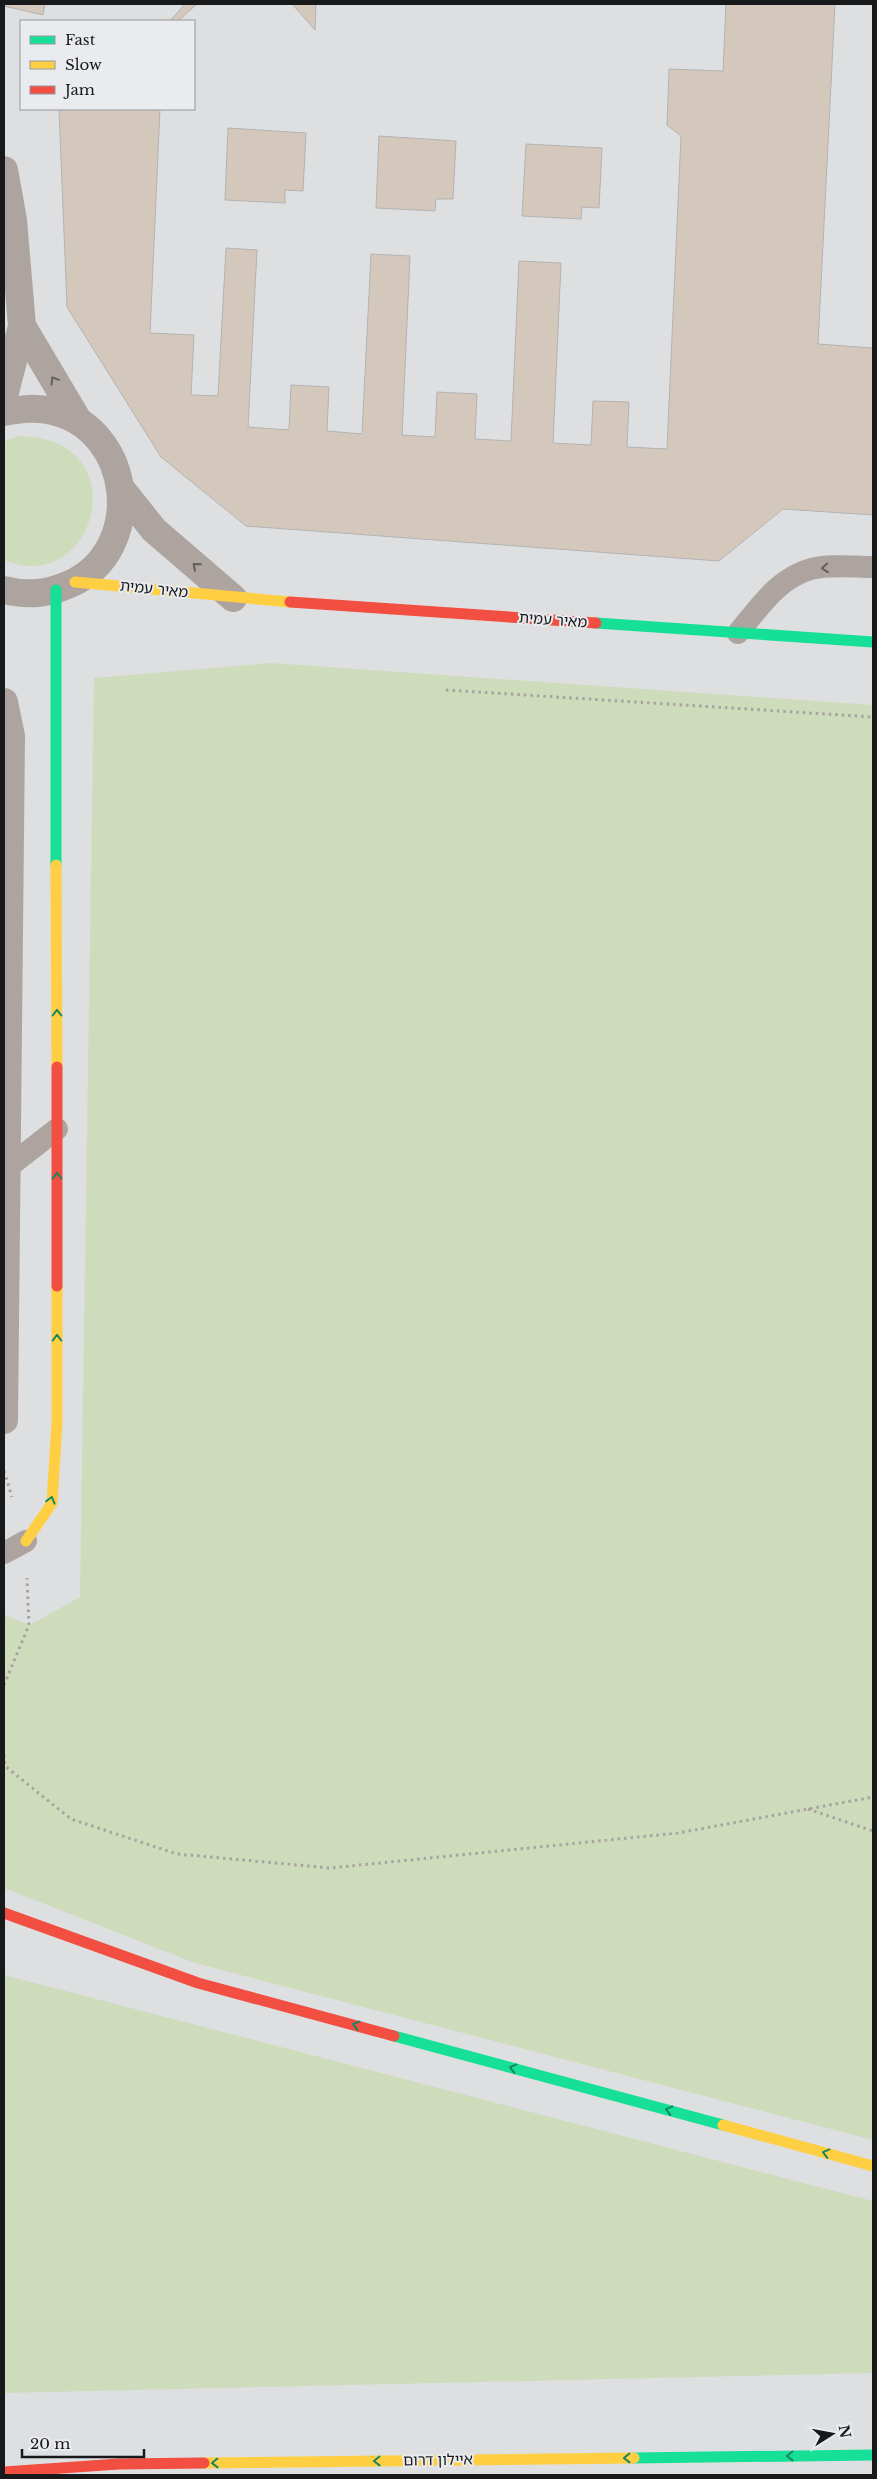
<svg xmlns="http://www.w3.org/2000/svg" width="877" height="2479" viewBox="0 0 877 2479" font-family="'Libre Baskerville','Noto Sans Hebrew',serif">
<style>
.green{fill:#cedcbb}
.building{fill:#d4c8bd;stroke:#b3b3b3;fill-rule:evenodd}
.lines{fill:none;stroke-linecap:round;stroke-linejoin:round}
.path{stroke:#a8a3a0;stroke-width:3;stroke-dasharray:2.5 4;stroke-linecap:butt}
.lane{stroke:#aea49f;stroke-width:22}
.street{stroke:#aea49f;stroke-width:28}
.fast{stroke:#16e098;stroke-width:11}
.slow{stroke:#ffcf43;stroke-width:11}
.jam{stroke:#f24e42;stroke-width:11}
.oneway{stroke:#635e5c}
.oneway2{stroke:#17865f}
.labels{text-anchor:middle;stroke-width:4;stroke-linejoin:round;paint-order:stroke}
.street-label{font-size:15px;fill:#18191a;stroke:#eaebef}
</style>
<rect width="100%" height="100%" fill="#dedfe1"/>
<path class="green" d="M19,436C140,437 96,599 4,560V441Z
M271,663L873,705V2140L195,1963L4,1888V1615L30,1625L80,1597L94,678Z
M4,1975L873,2201V2373L4,2393Z"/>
<path class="building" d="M4,4H45L43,15L4,6Z
M185,4H835L818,344L873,348V515L783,509L719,561L246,526L161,457L67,307L59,109H194V21H170Z
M197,4H292L315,30L316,4H726L723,71L669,69L667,125L681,136L667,449L627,447L629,402L593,401L591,445L553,443L561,263L519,261L511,441L475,439L477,394L437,392L435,437L402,435L410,256L371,254L362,434L327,431L329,387L291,385L289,430L248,427L257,250L226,248L218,396L191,395L194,335L150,333L160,109H194V21H178ZM228,128L306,133L303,191L285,190V203L225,200ZM379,136L456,141L453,199H436L435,211L376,208ZM526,144L602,148L599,208L582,207L581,219L522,216Z"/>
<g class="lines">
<path class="path" d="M446,690L873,717
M4,1471L12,1497
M4,1685L29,1625L27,1578
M4,1755L5,1766L71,1819L177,1854L330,1868L678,1833L873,1797
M808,1809L873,1831"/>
<path class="lane" d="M738,633C759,608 778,578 811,569C830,564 853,567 873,567
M4,1168H7L57,1129
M4,1553L26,1541"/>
<path class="street" d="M4,170L13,220L22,326L4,396
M22,326L79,422
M4,412C21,409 36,407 53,411C134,430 146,550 70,584C47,594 28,596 4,590
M122,490L154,530L233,598
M4,702L11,736L4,1420"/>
<path class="fast" d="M56,590V865
M596,623L873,642
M394,2036L723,2125
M634,2458L873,2455"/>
<path class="slow" d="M75,582L290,602
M56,865L57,1067
M26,1541L52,1503L57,1422V1286
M723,2125L873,2166
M204,2463L634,2458"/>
<path class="jam" d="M290,602L596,623
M57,1067V1286
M4,1913L198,1983L394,2036
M4,2472L119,2464L204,2463"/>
</g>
<defs><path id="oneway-chevron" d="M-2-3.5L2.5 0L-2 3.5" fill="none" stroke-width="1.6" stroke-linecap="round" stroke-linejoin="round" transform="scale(1.25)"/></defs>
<g class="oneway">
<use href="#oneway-chevron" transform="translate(54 380) rotate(-121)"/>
<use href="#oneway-chevron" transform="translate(196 566) rotate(-139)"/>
<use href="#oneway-chevron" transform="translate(825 568) rotate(176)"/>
</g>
<g class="oneway2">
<use href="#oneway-chevron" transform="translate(57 1013) rotate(-90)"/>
<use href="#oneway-chevron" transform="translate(57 1176) rotate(-90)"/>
<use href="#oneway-chevron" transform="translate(57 1338) rotate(-90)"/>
<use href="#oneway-chevron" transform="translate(51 1500) rotate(-75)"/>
<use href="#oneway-chevron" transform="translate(356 2025) rotate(-165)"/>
<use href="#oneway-chevron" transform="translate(513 2068) rotate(-165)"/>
<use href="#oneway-chevron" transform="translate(669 2110) rotate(-165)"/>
<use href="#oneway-chevron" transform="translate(826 2153) rotate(-165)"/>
<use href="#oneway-chevron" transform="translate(790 2456) rotate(179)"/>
<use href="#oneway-chevron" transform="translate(627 2458) rotate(179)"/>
<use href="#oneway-chevron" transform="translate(377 2461) rotate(179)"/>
<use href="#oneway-chevron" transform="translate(215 2463) rotate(179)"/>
</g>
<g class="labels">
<g class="street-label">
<text transform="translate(154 589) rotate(6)" y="5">מאיר עמית</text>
<text transform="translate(553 620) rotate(4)" y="5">מאיר עמית</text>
<text transform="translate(438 2460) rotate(-1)" y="5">איילון דרום</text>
</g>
</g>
<rect width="877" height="2479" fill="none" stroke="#18191a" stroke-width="10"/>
<rect x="20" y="20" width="175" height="90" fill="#eaebef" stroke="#96979a"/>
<rect x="30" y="36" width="25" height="8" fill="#16e098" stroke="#96979a"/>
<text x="65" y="45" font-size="15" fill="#18191a">Fast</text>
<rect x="30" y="61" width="25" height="8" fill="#ffcf43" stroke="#96979a"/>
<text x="65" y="70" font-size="15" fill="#18191a">Slow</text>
<rect x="30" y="86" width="25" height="8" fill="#f24e42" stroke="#96979a"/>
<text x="65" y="95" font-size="15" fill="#18191a">Jam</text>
<g transform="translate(832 2434) rotate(79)" stroke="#eaebef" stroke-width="4" paint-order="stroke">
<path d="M0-4L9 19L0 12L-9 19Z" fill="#18191a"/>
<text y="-8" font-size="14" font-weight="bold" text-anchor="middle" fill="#18191a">N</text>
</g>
<path d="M22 2449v8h122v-8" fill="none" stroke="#18191a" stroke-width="2.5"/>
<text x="30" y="2449" font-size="15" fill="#18191a" stroke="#eaebef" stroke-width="4" paint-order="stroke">20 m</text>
</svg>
